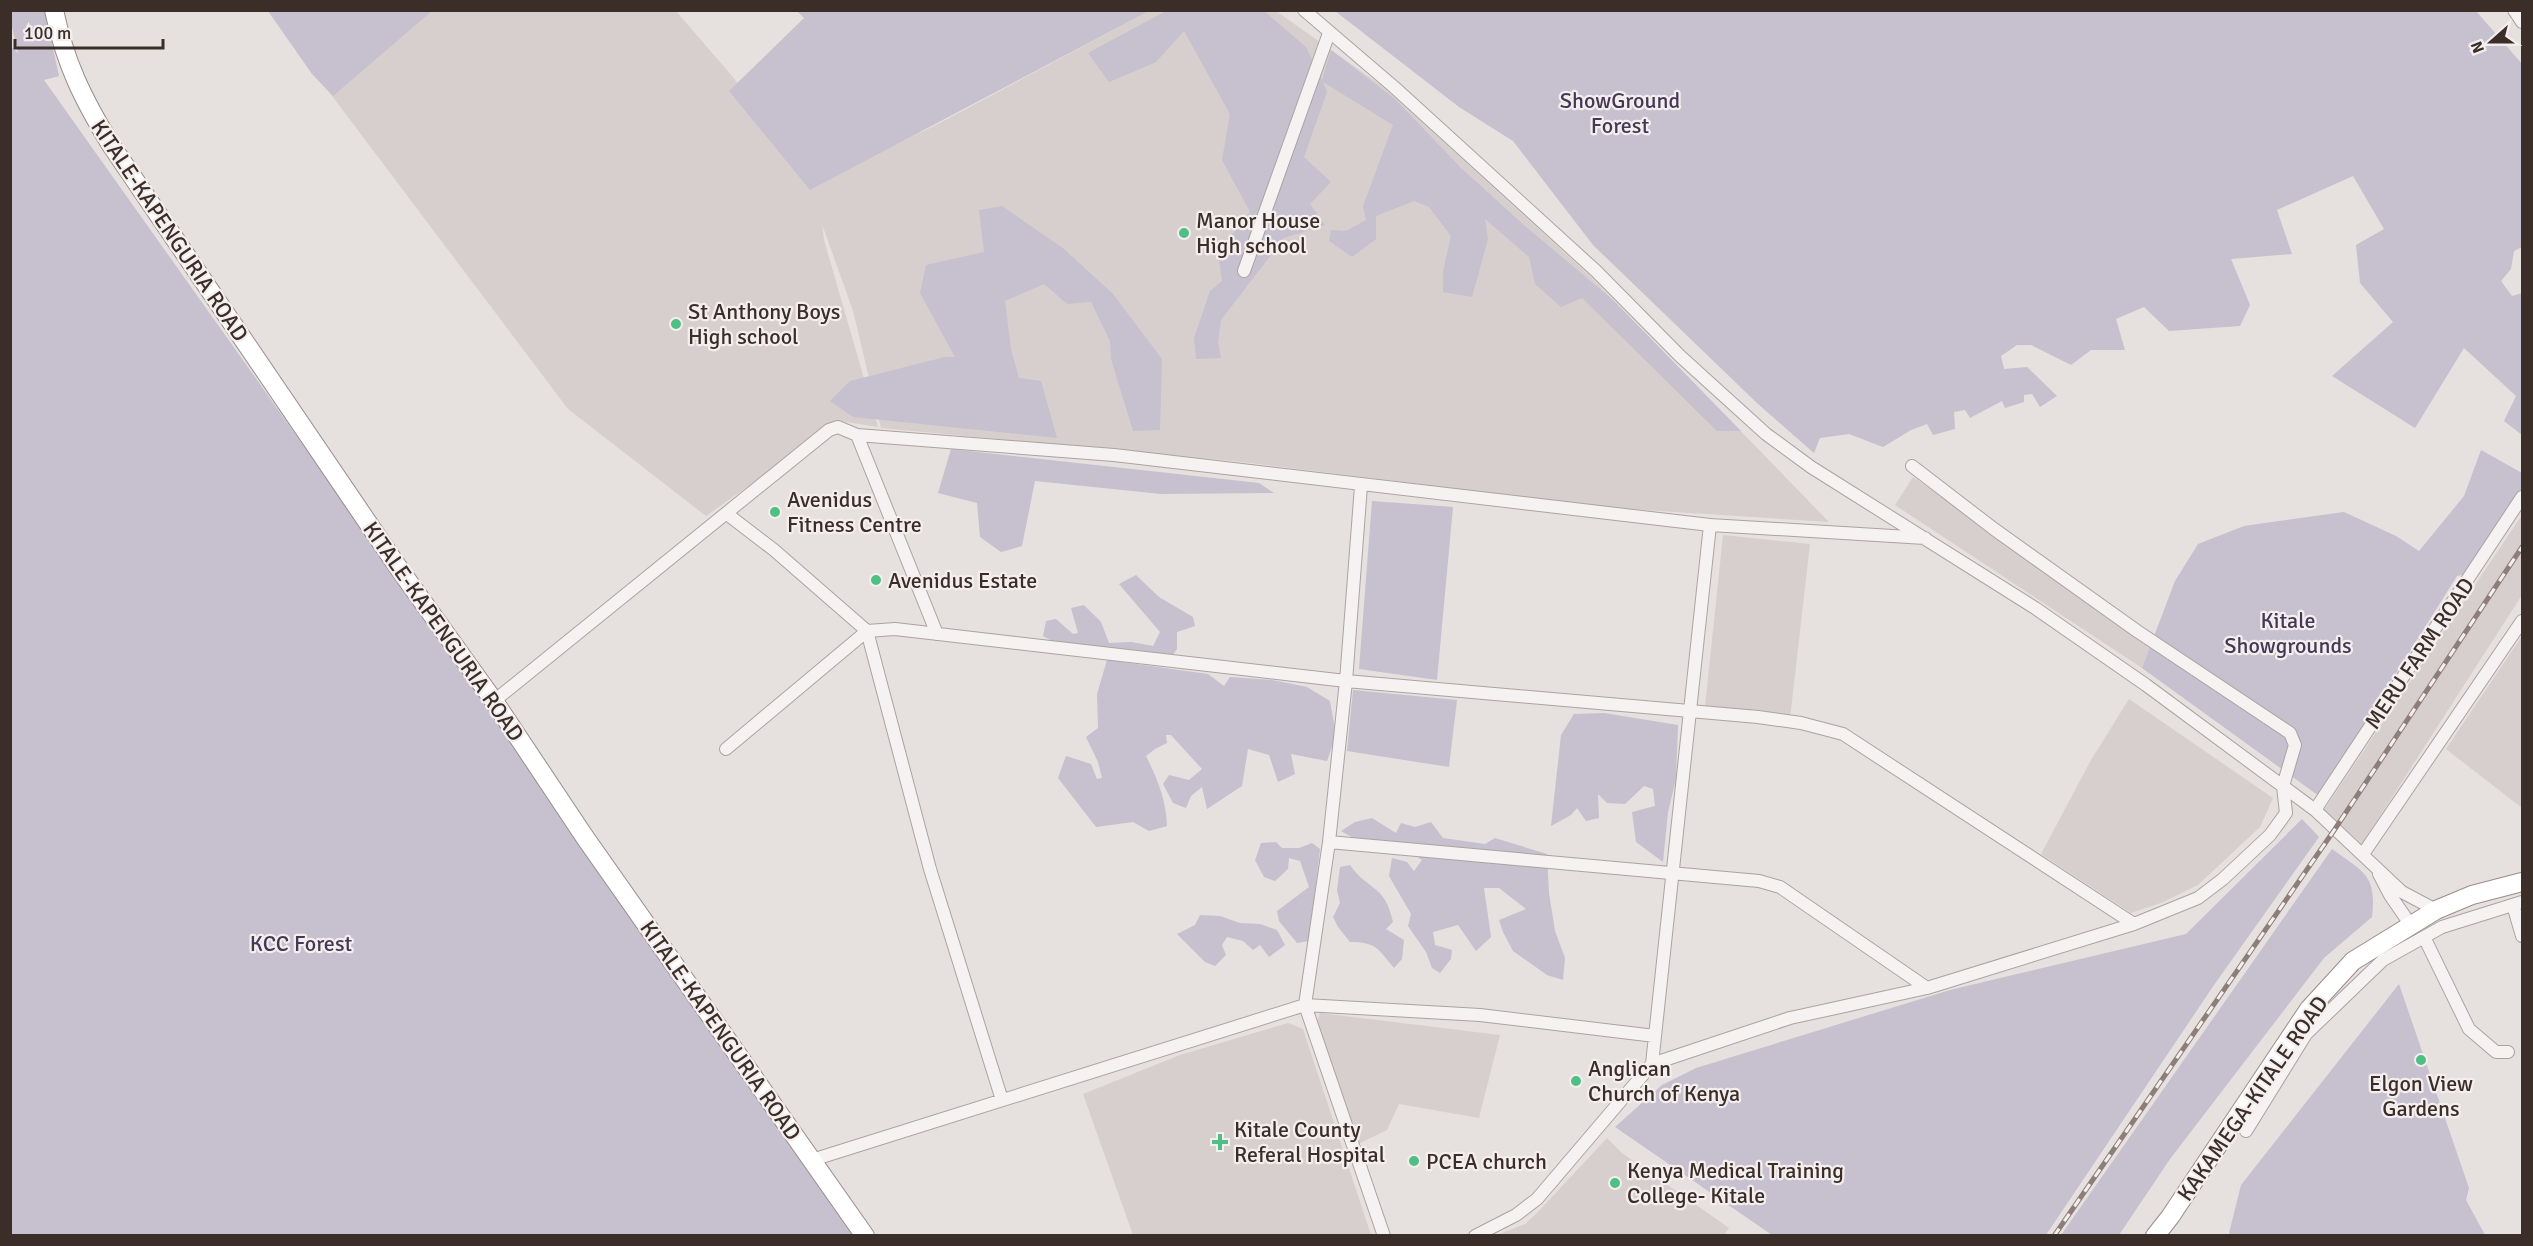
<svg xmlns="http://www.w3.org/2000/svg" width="2533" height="1246" viewBox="0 0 2533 1246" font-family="Signika,sans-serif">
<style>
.built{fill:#d7cfcd}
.green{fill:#c6c0cf}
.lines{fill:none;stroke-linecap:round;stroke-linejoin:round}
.minor-casing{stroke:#aca3a0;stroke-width:14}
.highway-casing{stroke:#9b8c87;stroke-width:20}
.minor{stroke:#f5f2f1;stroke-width:12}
.highway{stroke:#fff;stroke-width:18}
.rail-casing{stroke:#8e7e7a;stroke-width:5}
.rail{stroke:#f4efee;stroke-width:3;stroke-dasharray:9;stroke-linecap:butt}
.poi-dot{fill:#4fbf83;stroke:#f4efee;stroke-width:2}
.labels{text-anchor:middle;stroke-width:4.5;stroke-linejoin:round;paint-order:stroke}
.park-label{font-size:22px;fill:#453856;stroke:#f4efee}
.poi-label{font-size:22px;fill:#3b2e29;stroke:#f4efee;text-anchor:start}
.street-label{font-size:22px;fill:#3b2e29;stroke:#f4efee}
</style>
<rect width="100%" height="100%" fill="#e6e0de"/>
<path class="built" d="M268,11H676L732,76L816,183L938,124L1149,11H1276L1382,86L1590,276L1829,522L1613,508L1242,462L881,428L853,311L822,224L824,240L878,427L840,421L706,516L568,409Z
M1913,477L2151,645L2142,668L1895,505Z
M2522,515V595L2362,844L2324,810Z
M1723,535L1810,544L1790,718L1705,707Z
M2522,636V808L2446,749Z
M2129,699L2273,798L2260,827L2198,885L2161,903L2131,913L2041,854L2091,760Z
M1320,1013L1500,1035L1479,1118L1399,1104L1387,1130L1358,1144L1317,1023Z
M1288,1023L1303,1029L1371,1235H1133L1083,1094L1180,1055Z
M1607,1138L1622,1153L1729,1228L1724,1235H1497L1525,1224L1537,1213Z"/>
<path class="green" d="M11,11H45L59,76L44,80L864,1235H11L10,46L18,53L11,22Z
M268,11H432L333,96L312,74Z
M797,11H1149L810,190L729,91L804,18Z
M1166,11H1264L1306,47L1322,80L1331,50L1395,99L1461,168L1525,226L1613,300L1741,431H1717L1582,298L1561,307L1535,284L1529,257L1485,219L1488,239L1472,297L1443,292V271L1451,236L1429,207L1414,201L1376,216V239L1352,257L1329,241L1331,230L1346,231L1366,220L1363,206L1393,125L1323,82L1327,92L1304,157L1331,182L1310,204L1325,225L1284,238L1221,320L1218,342L1221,358L1196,359L1194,338L1210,291L1222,281L1218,252L1250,212L1222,160L1230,114L1184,31L1156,62L1109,82L1088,53Z
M1335,11H2476L2522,64V247L2514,251L2511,269L2501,281L2512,296L2522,293V435L2504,421L2516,396L2464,348L2415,428L2332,376L2393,322L2360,283L2356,245L2384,229L2353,176L2277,210L2292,254L2231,259L2250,305L2240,326L2169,331L2144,307L2116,319L2125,350H2091L2071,365L2031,345H2017L2001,356L2004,369L2027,367L2057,396L2040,407L2032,394L2024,395V402L2005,408L2002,401L1970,418L1965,410L1954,412L1955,429L1933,435L1927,424L1911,430L1883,447L1849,434L1820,438L1814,453L1758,404L1593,245L1513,141L1459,107Z
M1002,206L1064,249L1113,294L1162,359L1160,430L1133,431L1111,359L1110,341L1091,302L1067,304L1044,284L1005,301L1011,350L1019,378L1041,381L1057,438L853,417L830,401L850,381L945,357H955L920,293L926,265L984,252L979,210Z
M951,449L1259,483L1274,493L1161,494L1035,481L1022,546L1001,552L980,537L977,503L938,493Z
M2481,450L2522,473V489L2465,574L2457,576L2319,796L2142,668L2175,581L2198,544L2244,526L2344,512L2396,536L2419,551L2464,496Z
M1372,501L1453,507L1437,680L1359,669Z
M1136,575L1159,597L1193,617L1195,626L1177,632V649L1172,656L1052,641L1043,636L1046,621L1056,619L1073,634L1078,633L1071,608L1084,605L1101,622L1109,643L1131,642L1153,646L1160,632L1119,584Z
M1107,660L1208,674L1224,686L1230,677L1272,680L1307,687L1330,701L1336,735L1327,761L1291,754L1295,774L1278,782L1269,755L1248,749L1242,786L1207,809L1202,787L1191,796L1186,808L1173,803L1163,784L1169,775L1189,780L1202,769L1171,735H1166L1167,743L1155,749L1146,756C1158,780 1166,800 1167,826L1149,831L1133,822L1096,827L1058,778L1066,756L1091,764L1097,779L1102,778L1098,762L1086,737L1098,728L1097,694Z
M1353,690L1457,700L1449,767L1347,751Z
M1604,713L1678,725L1676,779L1668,812L1663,862L1636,842L1632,812L1655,806L1653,789L1644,786L1625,804L1607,803L1598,794L1599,818L1586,821L1577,808L1571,815L1551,826L1561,735L1574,714Z
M1372,818L1396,833L1401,823L1415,827L1431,822L1443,838L1485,844L1495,838L1547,854L1549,893L1555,931L1565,958L1563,980L1547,975L1513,951L1503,932L1499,920L1526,909L1499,888H1484L1491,937L1476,951L1458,925L1433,932L1435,945L1452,950L1451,959L1440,973L1432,968L1426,952L1408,926L1411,914L1389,876L1392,858L1407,862L1414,871L1422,860L1394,842L1357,840L1341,831L1355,822Z
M2302,819L2319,837L2214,985L2046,1235H1772L1615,1127L1662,1085L1696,1068L1950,990L2186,934Z
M1276,842L1282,848H1299L1312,843L1320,849L1309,941L1297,943L1279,921L1277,911L1309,887L1300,861L1289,858L1288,869L1275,881L1264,877L1255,860L1261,843Z
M2332,849C2363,872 2377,874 2372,917L2324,958L2170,1159L2119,1235H2061Z
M1350,865C1368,891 1385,884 1393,922L1386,929L1404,940L1402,959L1394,968C1378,949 1377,942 1350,942L1338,927L1333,917L1340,903L1337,890L1340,867Z
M1200,915L1220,916L1240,923L1260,924L1277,930L1285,945L1269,957L1260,945L1253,950L1243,941L1227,937L1222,945L1226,955L1215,966L1205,962L1177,934L1195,925Z
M2399,984L2469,1188L2466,1200L2485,1235H2232L2229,1233L2241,1185Z"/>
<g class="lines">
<defs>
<path id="minor" d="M1304,10L1394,87L1596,271L1680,356L1766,434L1811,467L2035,608L2146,685L2315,810L2402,892L2436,910
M2514,10L2522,22
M1244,271L1329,33
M857,435L937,634
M727,514L774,550L867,631L930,869L1002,1100
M494,701L829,430L838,427L857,435L1114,455L1710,525
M726,749L867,631L895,629L1346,681L1361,486
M2315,810L2522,497
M1329,842L1759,881L1780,887L1927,988
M2363,854L2522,621
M2379,874L2390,895L2410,924
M2513,905L2522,936
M2424,937L2469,1029L2496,1052H2508
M1652,1064L1710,525L1925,538
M2246,1131L2306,1034L2383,960L2442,927L2522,902
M812,1160L1305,1005L1329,842L1346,681L1758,717L1801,723L1843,734L2134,924
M1384,1236L1305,1005L1480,1015L1655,1036
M1475,1236L1516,1215L1537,1199L1652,1064L1790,1018L1927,988L2134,924L2198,898L2223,879L2270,835L2286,813L2283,786L2295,745L2290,733L2137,631L1994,529L1912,466"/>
<path id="highway" d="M54,10C65,63 83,99 111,145L400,570L494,701L584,836L865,1236
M2155,1236L2170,1217L2309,1009L2353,961L2436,910L2472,895L2522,882"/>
</defs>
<use href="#minor" class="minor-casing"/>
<use href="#highway" class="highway-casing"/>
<use href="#minor" class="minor"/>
<use href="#highway" class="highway"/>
<defs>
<path id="rail" d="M2054,1236L2335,829L2522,547"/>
</defs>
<use href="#rail" class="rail-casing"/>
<use href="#rail" class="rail"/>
</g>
<g class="poi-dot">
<circle cx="1184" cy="233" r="6"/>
<circle cx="676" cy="324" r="6"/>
<circle cx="775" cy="512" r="6"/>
<circle cx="876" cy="580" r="6"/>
<circle cx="2421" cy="1060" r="6"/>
<circle cx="1576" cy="1081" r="6"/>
<path d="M1217 1133h6v6h6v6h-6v6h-6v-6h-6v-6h6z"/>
<circle cx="1414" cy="1161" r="6"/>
<circle cx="1615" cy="1183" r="6"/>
</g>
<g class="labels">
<g class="park-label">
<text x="1620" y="108">ShowGround<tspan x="1620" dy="25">Forest</tspan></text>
<text x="2288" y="628">Kitale<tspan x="2288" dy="25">Showgrounds</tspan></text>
<text x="301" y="951">KCC Forest</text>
</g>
<g class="poi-label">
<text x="1196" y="228">Manor House<tspan x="1196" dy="25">High school</tspan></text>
<text x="688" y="319">St Anthony Boys<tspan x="688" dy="25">High school</tspan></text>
<text x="787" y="507">Avenidus<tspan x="787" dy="25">Fitness Centre</tspan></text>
<text x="888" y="588">Avenidus Estate</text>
<text x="1588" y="1076">Anglican<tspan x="1588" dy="25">Church of Kenya</tspan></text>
<text x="2421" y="1091" text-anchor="middle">Elgon View<tspan x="2421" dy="25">Gardens</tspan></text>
<text x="1234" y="1137">Kitale County<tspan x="1234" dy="25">Referal Hospital</tspan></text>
<text x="1426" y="1169">PCEA church</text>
<text x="1627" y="1178">Kenya Medical Training<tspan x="1627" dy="25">College- Kitale</tspan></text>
</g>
<g class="street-label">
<text transform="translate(170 230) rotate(56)" y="8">KITALE-KAPENGURIA ROAD</text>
<text transform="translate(444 631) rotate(55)" y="8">KITALE-KAPENGURIA ROAD</text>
<text transform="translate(2419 653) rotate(-56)" y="8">MERU FARM ROAD</text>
<text transform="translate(721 1030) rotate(55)" y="8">KITALE-KAPENGURIA ROAD</text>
<text transform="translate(2252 1098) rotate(-55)" y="8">KAKAMEGA-KITALE ROAD</text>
</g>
</g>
<rect width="2533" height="1246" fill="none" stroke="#3b2e29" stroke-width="24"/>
<g transform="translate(2491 42) rotate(249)" stroke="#f4efee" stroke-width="4.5" paint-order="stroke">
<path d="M0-4.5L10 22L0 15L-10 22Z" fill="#3b2e29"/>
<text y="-9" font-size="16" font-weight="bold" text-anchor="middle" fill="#3b2e29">N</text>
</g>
<path d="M15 39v9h148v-9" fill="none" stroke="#3b2e29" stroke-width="3"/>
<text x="24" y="39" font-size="18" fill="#3b2e29" stroke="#f4efee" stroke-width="4.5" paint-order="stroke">100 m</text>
</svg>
